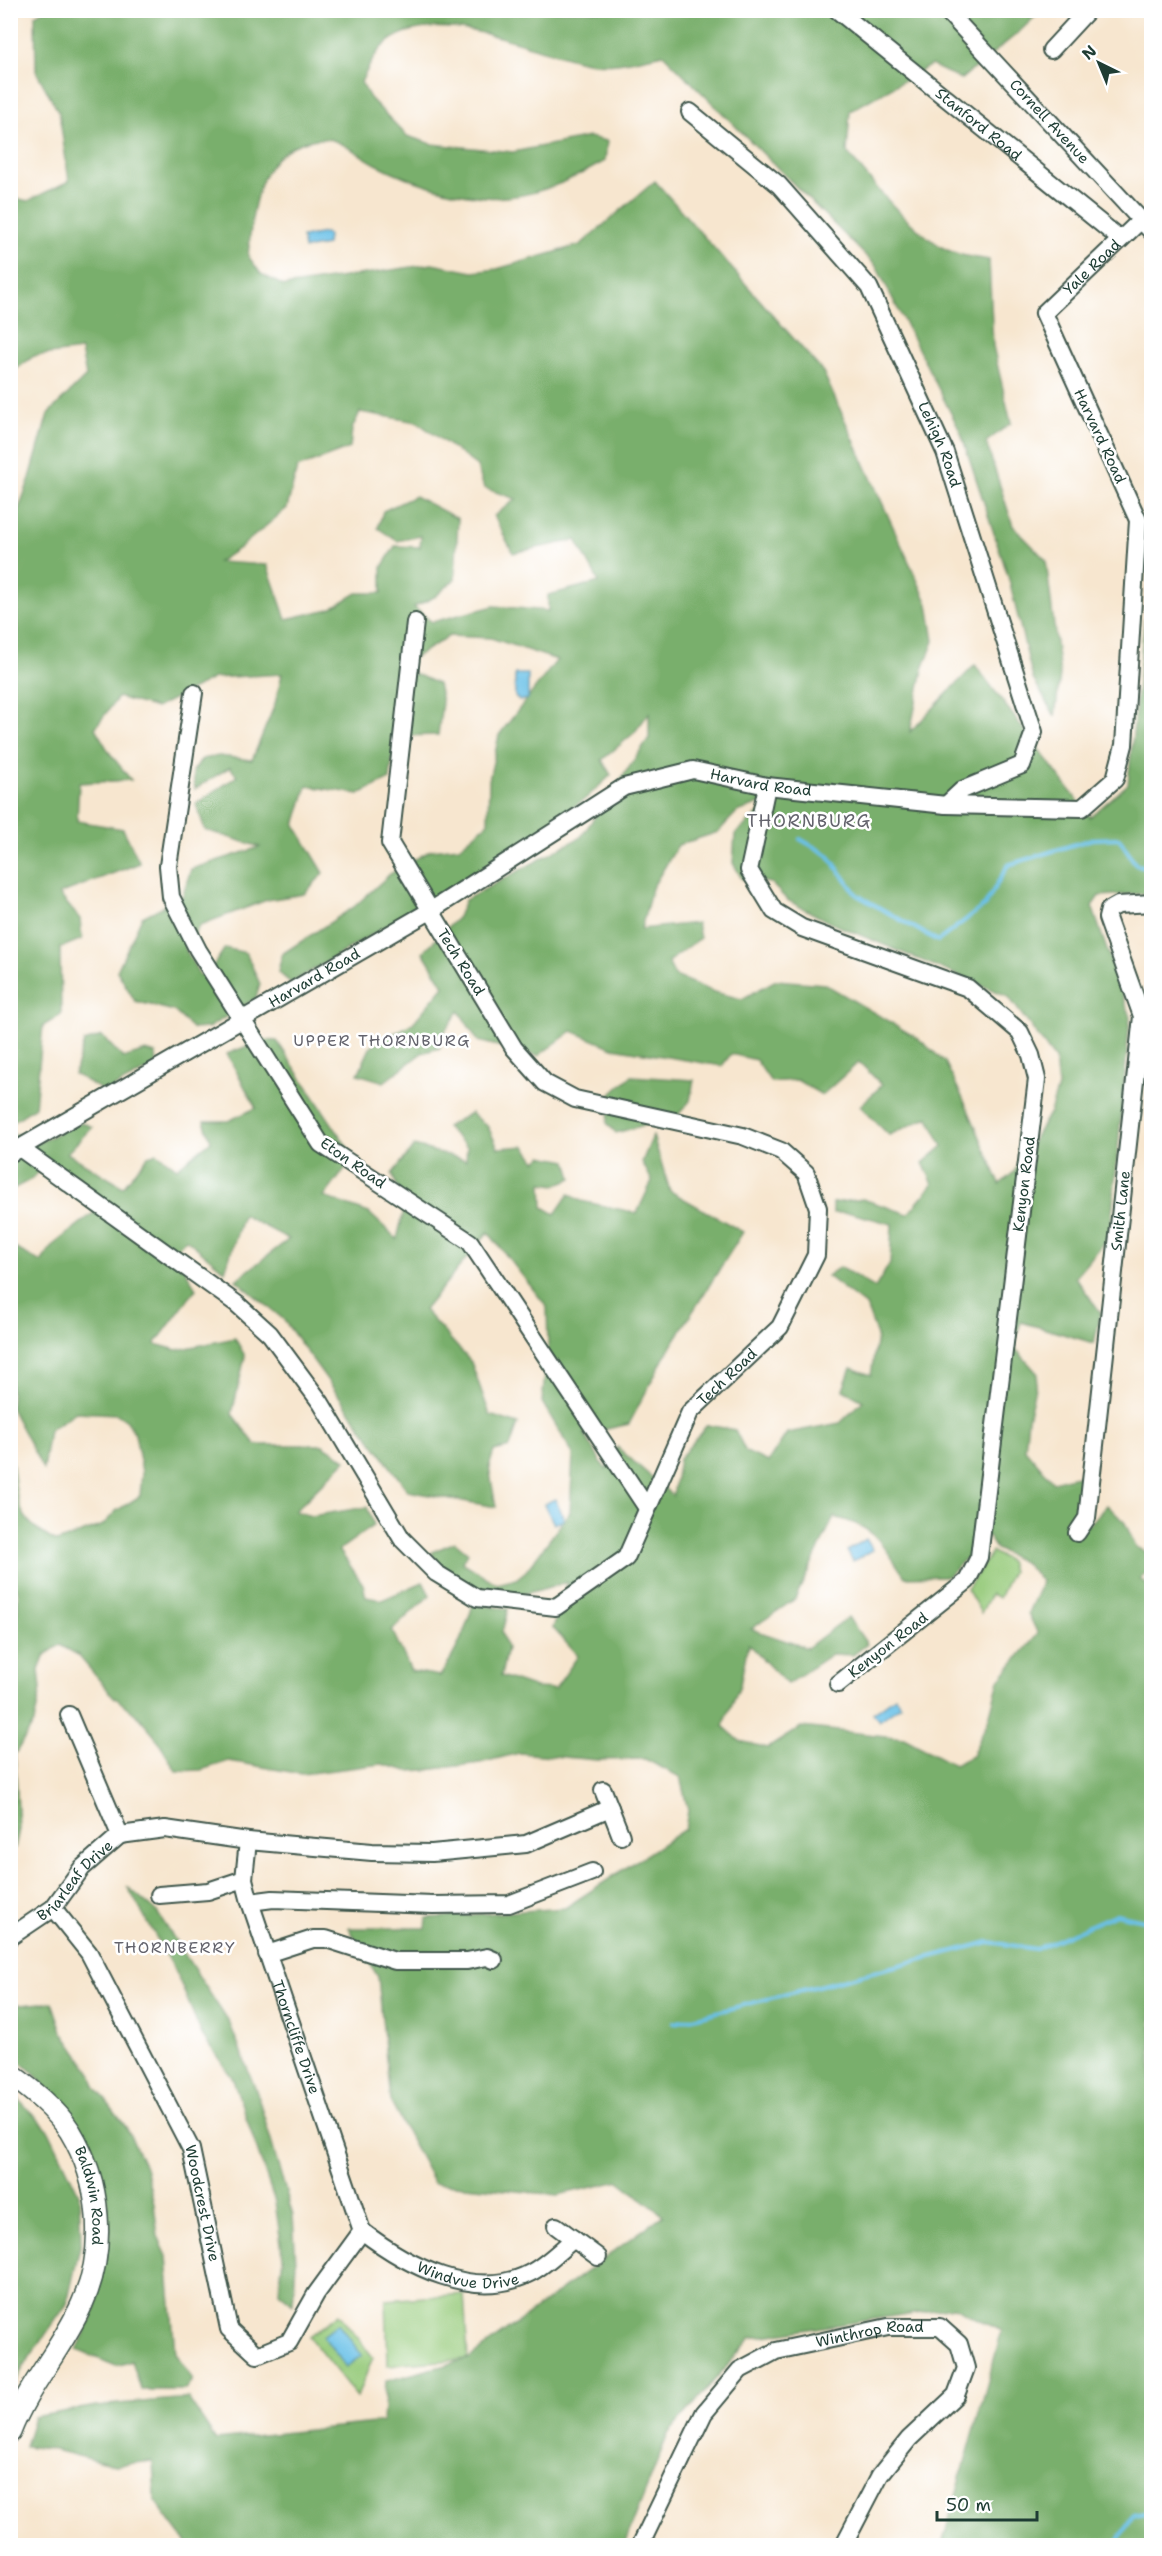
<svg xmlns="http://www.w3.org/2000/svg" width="1162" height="2556" viewBox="0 0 1162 2556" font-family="'Shantell Sans',sans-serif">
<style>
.green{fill:#97cb7c;stroke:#5b8458;stroke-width:1.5}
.forest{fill:#79af6c;stroke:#4c7650;stroke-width:1.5;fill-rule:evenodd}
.water{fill:#6bc1e8;stroke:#457f8e;stroke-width:1.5}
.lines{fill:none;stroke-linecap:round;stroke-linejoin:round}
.stream{stroke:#6bc1e8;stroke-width:4}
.minor-casing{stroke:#3f564b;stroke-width:20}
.tertiary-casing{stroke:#3f564b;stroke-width:24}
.minor{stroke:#fff;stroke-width:16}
.tertiary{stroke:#fff;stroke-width:21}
.labels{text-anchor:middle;stroke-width:5;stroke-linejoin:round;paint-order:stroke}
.street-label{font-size:15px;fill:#1f3d34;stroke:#fff}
.neighbourhood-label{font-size:16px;letter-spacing:1.5px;fill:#64646d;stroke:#fff}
.quarter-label{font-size:18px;letter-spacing:1.5px;fill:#64646d;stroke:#fff}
</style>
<rect width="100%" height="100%" fill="#fff"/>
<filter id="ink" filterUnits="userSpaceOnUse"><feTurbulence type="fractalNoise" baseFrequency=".0167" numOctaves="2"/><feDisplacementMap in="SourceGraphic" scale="12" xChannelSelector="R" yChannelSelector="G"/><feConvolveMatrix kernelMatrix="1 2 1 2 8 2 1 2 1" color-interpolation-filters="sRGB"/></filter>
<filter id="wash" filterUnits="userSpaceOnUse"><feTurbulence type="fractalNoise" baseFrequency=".008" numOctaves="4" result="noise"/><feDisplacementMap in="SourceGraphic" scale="24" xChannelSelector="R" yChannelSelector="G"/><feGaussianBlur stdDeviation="1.35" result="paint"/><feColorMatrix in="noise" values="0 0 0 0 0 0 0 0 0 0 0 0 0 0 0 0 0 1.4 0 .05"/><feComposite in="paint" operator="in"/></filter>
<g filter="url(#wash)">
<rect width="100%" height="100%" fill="#f7e6cf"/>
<path class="green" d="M992,1552L1009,1561L1012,1571L999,1598L991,1594L981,1613L967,1589Z
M464,2294L468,2359L388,2365L386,2300Z
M339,2314L373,2357L357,2397L309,2337Z"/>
<path class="forest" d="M44,10L1041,11L1018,33L961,79L931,65L850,111L847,152C874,185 904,223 940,246C954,255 972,257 989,260L993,346L1011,423L986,442L1013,526L1046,560L1060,675L1055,716L1033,679L1008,576L961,433L876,266L663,54C638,59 613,67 587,62C531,51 429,0 382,47C373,56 367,71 361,82L370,98L407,136L432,144L513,152L589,137L607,141L605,161C568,182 528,201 485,197C448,194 408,180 376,164C362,157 347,144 332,140C321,137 310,140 301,143C255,159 252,215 248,256L261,274L284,286L432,264L473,272L497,269L580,245L655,181L823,372L928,604L934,641L923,669L910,732L975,665L1090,817L1128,784L1151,552V893L1099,896L1092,906L1130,1017L1110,1236L1075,1277L1101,1313L1094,1343L1021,1322L1013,1346L1038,1374L1028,1419L1025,1449L1053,1482L1085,1474L1087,1527L1107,1505L1125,1523L1136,1547L1151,1554V1568L1140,1579L1152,1589L1151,2545H942L1002,2331L954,2307L751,2338L668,2434L624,2545H188L155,2501L153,2461L115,2465L54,2450L25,2446L34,2417L96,2406L188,2398L216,2440L383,2422L386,2381L468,2359L663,2215L619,2181L558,2195L434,2183L390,2101L378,1977L349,1928H426L427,1918L565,1908L685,1829L688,1810L680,1777L645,1759L597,1760L519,1753L480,1763L426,1770L408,1771L382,1764L302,1774L229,1761L201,1770L176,1771L153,1733L140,1718L113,1696L78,1655L60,1645L45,1655L39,1670L41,1689L34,1723L15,1754L19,1829L15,1848H11L10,1655L18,1608V1592L11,1568L10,1448C19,1495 9,1517 57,1542L103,1525L116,1511L140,1496L142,1472L135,1434L127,1421L117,1414L76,1412L49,1430L43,1469L11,1408V1246L41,1262L53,1245L106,1203L48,1162L32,1179L11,1190V1134L24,1135L27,1148L81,1122L92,1127L67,1153L123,1187L148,1156L157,1153L177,1168L211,1141L204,1121H228L256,1108L227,1054L263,1040L277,1041L354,1157L324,1197L369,1213L397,1239L405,1206L392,1174L414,1146L466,1160L467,1147L446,1127L471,1113L488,1127L498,1148L525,1146L536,1161L542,1156L567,1161L572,1178L556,1185L542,1183L543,1207L555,1214L569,1194L581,1201L637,1213L652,1181L642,1162L653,1136L670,1191L743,1232L666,1354L629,1424L584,1434L606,1470L617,1447L673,1496L679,1459L707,1425L735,1430L746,1452L768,1462L787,1433L840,1423L863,1401L843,1390L851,1368L871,1375L877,1336L866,1306L827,1276L840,1267L875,1288L890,1263L892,1224L851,1213H833V1203L863,1199L908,1214L933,1184L923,1163L943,1146L928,1117L889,1135L860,1106L882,1085L859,1062L822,1095L797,1080L771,1082L756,1060L731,1054L722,1066L613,1048L572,1031L538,1056L478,1041L459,1011L440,1038V1048L422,1053L384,1082L358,1074L371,1046L413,1023L444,986L423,952L458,917L465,900L581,837L649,738V713L634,733L602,760L611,775L585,799L500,858L291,983L278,972L282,954L354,907L390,874L431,850L459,847L488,823L489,780L499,735L557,660L491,638L449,636L399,667L401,680L414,673L438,684L442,702L438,735L395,736L390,779L359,794L307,786L295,825L324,873L304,894L267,900L200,925L185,948L200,976L213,966L225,948L246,953L260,984L256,998L208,1028L193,1029L174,1011L135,1001L117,971L142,917L182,897L191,869L260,847L205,830L196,804L237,776L230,767L195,789L193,771L202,759L219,756L252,760L275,704L282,674L214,678L156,708L118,697L95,728L109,752L131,780L79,783L77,821L123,829L140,863L59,894L80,919L82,939L60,948L61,1015L43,1026L35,1107L11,1123L10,659L17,636L11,530L30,478L48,414L86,376L81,350L34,356L11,373V197L28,201L69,181L59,113L36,71L35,15ZM360,412L417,422L477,466L484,488L516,499L494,516L513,553L576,540L599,582L548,595V611L494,606L432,622L414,607L436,596L455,579L458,519L415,496L383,511L378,528L397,541L421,536L420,547L395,546L382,567V593H357L330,609L286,619L267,565L218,562L241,547L287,508L297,468L350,448L352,429ZM775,799L735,834L733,863L742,879L771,883L787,900L831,923L1008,996L1055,1059L1058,1087L1050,1112L1014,1172L1000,1184L967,1107L945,1062L919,1039L825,984L776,980L742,999L714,992L675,976L668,962L700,938L697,923L641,929L652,888L678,845L718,832L737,812ZM243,1215L289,1239L236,1280L283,1319L408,1491L496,1507L489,1467L494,1451L510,1447L518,1424L490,1415L471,1362L424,1310L488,1232L547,1307L548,1347L542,1402L573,1454L570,1512L526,1571L516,1579L497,1584L462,1562L468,1553L455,1542L432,1552L439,1570L482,1594L528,1593L568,1582L553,1628L578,1656L555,1689L536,1688L501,1676L507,1648L502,1632L508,1609L473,1604C466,1631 456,1653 440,1676L411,1671L392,1630L430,1595L423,1582L382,1600L366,1597L363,1584L339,1550L374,1525L367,1507L311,1516L295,1511L346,1460L323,1445H256L232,1414L245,1356L235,1338L177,1350L155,1344L196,1289L175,1251L186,1239L225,1271ZM834,1517C877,1527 881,1543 905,1577L948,1576L988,1536L996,1549L1025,1563L1042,1582L1028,1613L1038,1634L999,1680L989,1718L972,1756L954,1765L904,1738L801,1727L768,1748L740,1741L723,1726L740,1685L748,1644L787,1684L832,1654L853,1655L867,1644L848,1617L807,1648L751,1629L795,1599Z
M102,1036L123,1058L146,1051L156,1054L157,1065L105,1092L74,1074L84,1042Z
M631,1076L694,1080L690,1101L677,1116L616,1133L607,1123L611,1094Z
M127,1886L157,1912L230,2024L257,2093L293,2216L296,2263L293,2304L279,2292L283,2257L275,2202L233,2079L202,2035L175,1970Z
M52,2002L62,2031L91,2073L95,2086L126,2127L145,2167L154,2204L158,2237L167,2256L175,2353L193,2380L186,2390H141L132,2361L116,2366L77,2350L96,2308L110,2231L104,2177L74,2126L35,2074L11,2055L10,2006Z
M11,2091L49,2131L79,2194L81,2242L67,2304L25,2364L11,2391Z"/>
<path class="water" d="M325,233L328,235L327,245L304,249L302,237Z
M515,674H528V699L520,701L515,697Z
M555,1499L564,1519L554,1524L544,1504Z
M866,1539L873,1550L853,1561L847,1551Z
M895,1697L901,1705L879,1721L873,1713Z
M338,2324L362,2355L346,2367L323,2336Z"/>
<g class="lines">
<path class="stream" d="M800,839L828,855L857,895L938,941L985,905L1008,865L1092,839L1119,838L1136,865L1152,868
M674,2023L989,1942L1036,1949L1116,1914L1148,1921L1152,1919
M1115,2546L1133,2515L1152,2512"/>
</g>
</g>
<g filter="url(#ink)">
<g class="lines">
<defs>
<g id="minor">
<path id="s1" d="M837,10L1119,238"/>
<path id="s2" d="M946,10L1152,232"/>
<path d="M1051,50L1088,10"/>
<path id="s3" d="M690,112L779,185L869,287L945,452L1034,732L1022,765L962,790L946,805"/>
<path d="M194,693L168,866L171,897L198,950L321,1144L470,1242L647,1508"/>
<path d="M767,786L749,870L774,911L802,928L968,988L1020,1032L1031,1055L1037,1079L979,1557L967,1581L838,1684"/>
<path id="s4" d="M21,1149L237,1304L270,1334L321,1403L402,1539L436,1573L477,1598L556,1607L626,1558L690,1412L780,1327L816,1255L818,1208L806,1173L781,1151L743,1136L575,1099L545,1083L514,1048L390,843L415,622"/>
<path id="s5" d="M13,1152L430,911L624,787L693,770L767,786L946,805L1082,808L1115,779L1124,745L1138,520L1044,313L1140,221"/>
<path id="s6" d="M1077,1533L1087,1518L1142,1016L1107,918L1109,910L1118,905L1152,903"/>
<path d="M603,1790L621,1836"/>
<path id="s7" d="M120,1835L165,1829L248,1841L244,1879L250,1902L362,2231"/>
<path d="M248,1841L372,1852L432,1853L526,1844L610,1808"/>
<path d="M159,1895L208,1891L244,1879"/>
<path d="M250,1902L273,1899L433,1905L509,1904L592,1872"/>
<path id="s8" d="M53,1908L89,1953L191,2149L229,2329L257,2355L289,2342L316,2294L362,2231"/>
<path id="s9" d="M10,1937L53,1908L82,1868L120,1835L69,1715"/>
<path d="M267,1954L313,1939H326L395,1961H467L487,1957L494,1960"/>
<path d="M556,2226L598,2257"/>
<path id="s10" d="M362,2231C406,2265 475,2302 530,2273C546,2265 560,2250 574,2239"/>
<path id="s11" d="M640,2546L704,2413L740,2370L776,2351L888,2327H940L959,2344L966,2368L956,2395L909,2439L880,2475L843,2546"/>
</g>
<g id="tertiary">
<path id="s12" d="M10,2074C32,2090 55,2108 70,2131C101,2182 107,2249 82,2304C62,2349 28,2385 10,2432"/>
</g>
</defs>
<use href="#minor" class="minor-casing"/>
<use href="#tertiary" class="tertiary-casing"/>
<use href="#minor" class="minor"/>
<use href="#tertiary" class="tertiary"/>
</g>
</g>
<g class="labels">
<g class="street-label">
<text dy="5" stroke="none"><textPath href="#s2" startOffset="152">Cornell Avenue</textPath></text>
<text dy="5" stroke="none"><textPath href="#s1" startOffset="182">Stanford Road</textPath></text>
<text dy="5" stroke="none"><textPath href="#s5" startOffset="1773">Yale Road</textPath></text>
<text transform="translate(1100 436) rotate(65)" y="5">Harvard Road</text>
<text dy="5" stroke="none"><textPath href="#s3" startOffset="424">Lehigh Road</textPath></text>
<text dy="5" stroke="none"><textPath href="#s5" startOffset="852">Harvard Road</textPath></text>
<text transform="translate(461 962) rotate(58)" y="5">Tech Road</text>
<text dy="5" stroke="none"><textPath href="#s5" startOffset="348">Harvard Road</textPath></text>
<text transform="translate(353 1163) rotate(35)" y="5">Eton Road</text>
<text transform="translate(1024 1184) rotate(-83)" y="5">Kenyon Road</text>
<text dy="5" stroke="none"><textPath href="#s6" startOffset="327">Smith Lane</textPath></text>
<text dy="5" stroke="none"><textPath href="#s4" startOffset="1026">Tech Road</textPath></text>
<text transform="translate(888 1645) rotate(-38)" y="5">Kenyon Road</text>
<text dy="5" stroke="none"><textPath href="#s9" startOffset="87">Briarleaf Drive</textPath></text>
<text dy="5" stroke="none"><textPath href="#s7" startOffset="334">Thorncliffe Drive</textPath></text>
<text dy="5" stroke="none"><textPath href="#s12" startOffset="152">Baldwin Road</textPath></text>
<text dy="5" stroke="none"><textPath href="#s8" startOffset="334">Woodcrest Drive</textPath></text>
<text dy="5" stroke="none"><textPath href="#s10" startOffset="118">Windvue Drive</textPath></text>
<text dy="5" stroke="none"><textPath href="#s11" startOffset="340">Winthrop Road</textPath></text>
</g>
<g class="neighbourhood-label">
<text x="382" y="1046">UPPER THORNBURG</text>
<text x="175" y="1953">THORNBERRY</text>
</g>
<g class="quarter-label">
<text x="809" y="827">THORNBURG</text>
</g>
</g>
<rect width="1162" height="2556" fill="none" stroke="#fff" stroke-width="36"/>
<g transform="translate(1099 63) rotate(317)" stroke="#ffffff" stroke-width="4.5" paint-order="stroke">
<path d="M0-4.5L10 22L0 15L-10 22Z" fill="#1f3d34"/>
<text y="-9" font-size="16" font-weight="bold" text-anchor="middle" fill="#1f3d34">N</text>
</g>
<path d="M937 2511v9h100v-9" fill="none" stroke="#1f3d34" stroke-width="3"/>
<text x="946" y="2511" font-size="18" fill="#1f3d34" stroke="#ffffff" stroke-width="4.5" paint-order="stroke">50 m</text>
</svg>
